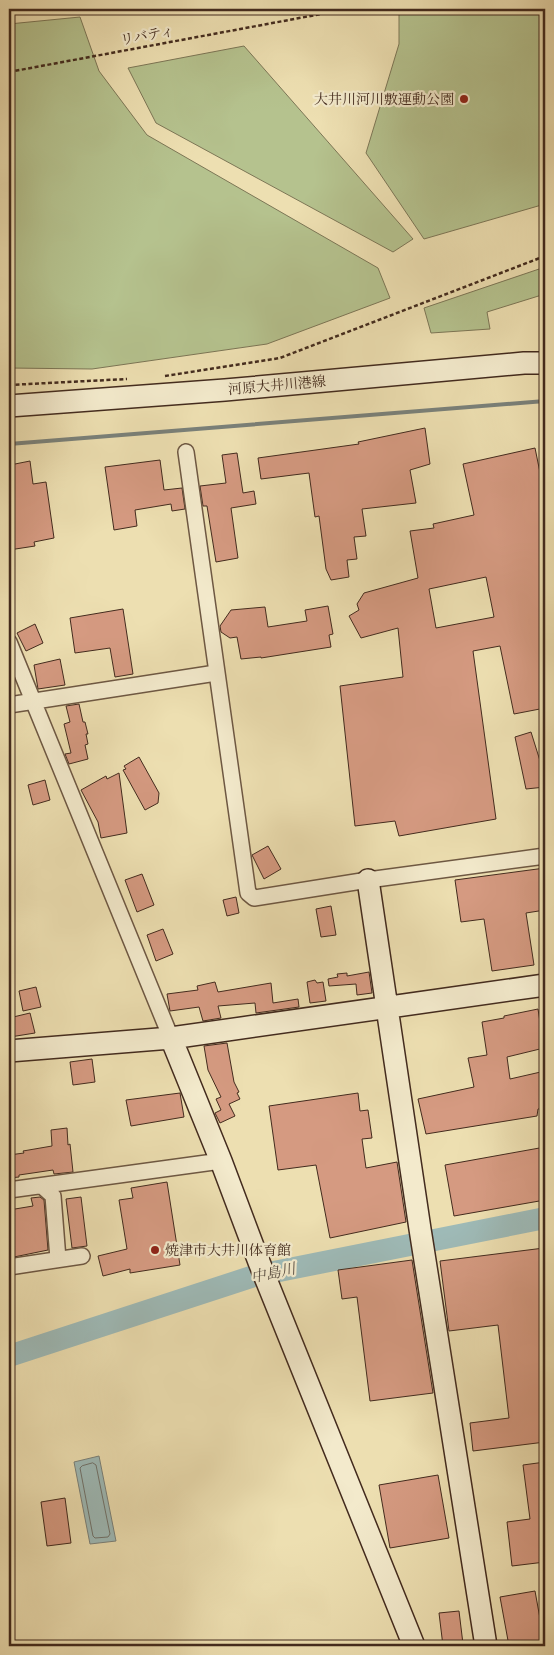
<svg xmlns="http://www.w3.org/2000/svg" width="554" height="1655" viewBox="0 0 554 1655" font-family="'IM FELL English','Noto Serif JP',serif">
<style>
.grass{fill:#b5c28e;stroke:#7c7656}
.water{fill:#9ebab7;stroke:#7a817a}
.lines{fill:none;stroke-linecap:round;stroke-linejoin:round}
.shore{stroke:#70726a;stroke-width:1}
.stream{stroke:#7a817a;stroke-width:4}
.river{stroke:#9ebab7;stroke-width:22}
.building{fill:#d59a81;stroke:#432b1e;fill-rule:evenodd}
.street-casing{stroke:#6e5843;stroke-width:18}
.secondary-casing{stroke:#432b1e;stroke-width:24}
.path{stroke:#432b1e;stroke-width:2.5;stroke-dasharray:4 2.5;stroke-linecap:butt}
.street{stroke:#f3eacc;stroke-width:15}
.secondary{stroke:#f3eacc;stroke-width:21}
.poi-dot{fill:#8f2418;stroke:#f3eacc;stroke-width:2}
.labels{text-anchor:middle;stroke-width:4.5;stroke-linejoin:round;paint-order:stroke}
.street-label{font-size:14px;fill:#432b1e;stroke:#f3eacc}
.poi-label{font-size:14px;fill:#432b1e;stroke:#f3eacc;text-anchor:end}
.water-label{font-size:15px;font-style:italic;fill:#5a4f44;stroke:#f3eacc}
</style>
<rect width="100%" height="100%" fill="#eddfb1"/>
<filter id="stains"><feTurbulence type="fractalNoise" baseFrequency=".004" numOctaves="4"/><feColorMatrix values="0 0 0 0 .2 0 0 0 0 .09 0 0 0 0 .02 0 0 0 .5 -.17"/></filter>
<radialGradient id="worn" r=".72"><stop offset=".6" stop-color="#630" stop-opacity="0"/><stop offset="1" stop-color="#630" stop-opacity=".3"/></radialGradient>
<path class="grass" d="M411,9H545V204L424,239L366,153L399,44V11Z
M80,17L99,71L147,135L378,268L390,298L267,344L92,369L9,368V24Z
M244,46L413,239L393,252L156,123L128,68Z
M545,267V294L487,312L490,329L431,333L424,308Z"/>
<path class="water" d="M99,1456L116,1541L90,1544L74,1462Z"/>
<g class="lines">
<path class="shore" d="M93,1463L96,1465L110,1534L108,1537L95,1538L93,1536L80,1468L82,1466Z"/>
<path class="stream" d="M9,444L545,401"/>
<path class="river" d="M9,1356L254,1276L545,1218"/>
</g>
<path class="building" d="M425,428L430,464L410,470L416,503L362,509L366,536L354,537L357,559L347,560L349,577L331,580L326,569L319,516L315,517L309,473L261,479L258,458L359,444L358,442Z
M535,448L545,497V708L514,714L500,646L473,651L496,819L399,836L395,821L355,826L340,686L403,677L398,628L361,638L349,616L359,610L357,604L364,593L418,578L410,531L434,528L433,524L474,515L463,464ZM486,577L494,617L436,628L429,589Z
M237,453L243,493L254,491L256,504L231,508L238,558L216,562L207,506H203L200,486L226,483L222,455Z
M160,460L164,490L182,488L185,509L172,511L171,504L135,510L137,526L114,530L105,467Z
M30,461L33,484L46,482L54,538L34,542L35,546L9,550L10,465Z
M328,606L333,634L329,635L331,647L261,658V657L241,659L237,637L230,638L221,632L220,626L231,610L265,607L268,627L307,621L305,610Z
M123,609L133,674L115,677L110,648L75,653L70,618Z
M35,624L43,643L26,651L17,633Z
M60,659L65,685L38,689L34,665Z
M79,704L83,722H85L88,734H86L88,744L85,745L88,759L69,764L65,754L71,753L64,724L70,722L66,706Z
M531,732L541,764L545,763V787L526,789L515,737Z
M139,757L159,793L158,803L145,810L123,770L126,769L124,766Z
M119,773L127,833L101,838L98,822L81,790L106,776L107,779Z
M45,780L50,800L33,805L28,785Z
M268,846L281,869L264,879L252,855Z
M545,868V910L526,913L534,965L492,971L484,919L461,922L455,880Z
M142,874L154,905L137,912L125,880Z
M236,897L239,913L227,916L223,900Z
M331,906L336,935L321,937L316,909Z
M163,929L173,954L156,961L147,935Z
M369,972L372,993L357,995L356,984L329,986L328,979L338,977L337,974L347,973V976Z
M315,980L317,983L323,982L326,1001L310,1003L307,982Z
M215,982L218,992L271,983L273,1003L298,999L299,1007L256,1013L255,1003L218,1006L221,1018L203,1021L199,1007L170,1011L167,994L198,990L197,986Z
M36,987L41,1007L23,1011L19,991Z
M538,1009L544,1048L507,1057L510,1079L545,1071V1108L538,1109L537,1116L426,1134L418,1099L474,1087L468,1058L487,1055L482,1022L504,1018V1016Z
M30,1013L35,1033L10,1037L9,1018Z
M227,1043L234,1082L239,1092L237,1093L240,1099L229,1104L235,1116L220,1123L215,1113L221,1110L216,1099L221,1097L208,1070L204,1046Z
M92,1059L95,1082L73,1085L70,1062Z
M180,1093L184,1117L131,1126L126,1100Z
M358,1093L360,1111L368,1110L372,1138L362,1139L366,1168L397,1162L406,1222L330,1238L316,1165L278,1170L269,1106Z
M67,1128L68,1145L70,1144L73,1172L54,1174L53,1170L19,1175V1177L9,1178V1155L24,1153L23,1151L52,1146L51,1130Z
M545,1147V1200L454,1216L445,1165Z
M167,1182L180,1265L130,1273V1269L103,1276L98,1256L127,1249L119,1200L133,1198L131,1188Z
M40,1197L44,1200L48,1250L14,1257L9,1210L33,1206L31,1198Z
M81,1197L87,1246L72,1248L66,1199Z
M544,1248L545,1442L473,1451L470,1423L509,1418L498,1325L449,1331L440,1261Z
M412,1260L433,1393L370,1401L357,1297L342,1299L338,1270Z
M545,1462V1562L512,1566L507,1522L530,1519L523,1465Z
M438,1475L449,1538L390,1548L379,1485Z
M65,1498L71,1543L47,1546L41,1502Z
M535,1591L545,1646H509L500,1597Z
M459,1611L463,1644L443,1646L439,1613Z"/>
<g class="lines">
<defs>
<path id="street" d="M186,452L248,893L254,898L368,880L545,856
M9,642L171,1038
M9,705L216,673
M42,1186L53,1196L58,1259
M9,1190L221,1161
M9,1267L82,1256"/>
<path id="secondary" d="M9,406L225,390L524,363H545
M368,880L420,1229L486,1646
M171,1038L221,1161L259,1262L414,1646
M9,1051L171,1038L545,985"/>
</defs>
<use href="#street" class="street-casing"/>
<use href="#secondary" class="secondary-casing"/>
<path class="path" d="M9,72L348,9
M165,376L280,358L545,256
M9,385L127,379"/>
<use href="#street" class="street"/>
<use href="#secondary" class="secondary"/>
</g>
<g class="poi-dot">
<circle cx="464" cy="99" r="5"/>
<circle cx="155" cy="1250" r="5"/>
</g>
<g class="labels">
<g class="street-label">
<text transform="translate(147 35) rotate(-10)" y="5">リバティ</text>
<text transform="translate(277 385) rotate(-5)" y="5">河原大井川港線</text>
</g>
<g class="poi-label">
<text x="454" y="104">大井川河川敷運動公園</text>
<text x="165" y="1255" text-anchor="start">焼津市大井川体育館</text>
</g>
<g class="water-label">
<text transform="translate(273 1273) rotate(-12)" y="5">中島川</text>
</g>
</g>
<rect width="554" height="1655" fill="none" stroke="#eddfb1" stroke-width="30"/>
<rect x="10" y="10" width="534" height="1635" fill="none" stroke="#432b1e" stroke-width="2.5"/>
<rect x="15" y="15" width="524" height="1625" fill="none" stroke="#432b1e"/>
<rect width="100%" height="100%" filter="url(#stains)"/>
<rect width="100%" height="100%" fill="url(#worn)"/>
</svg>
